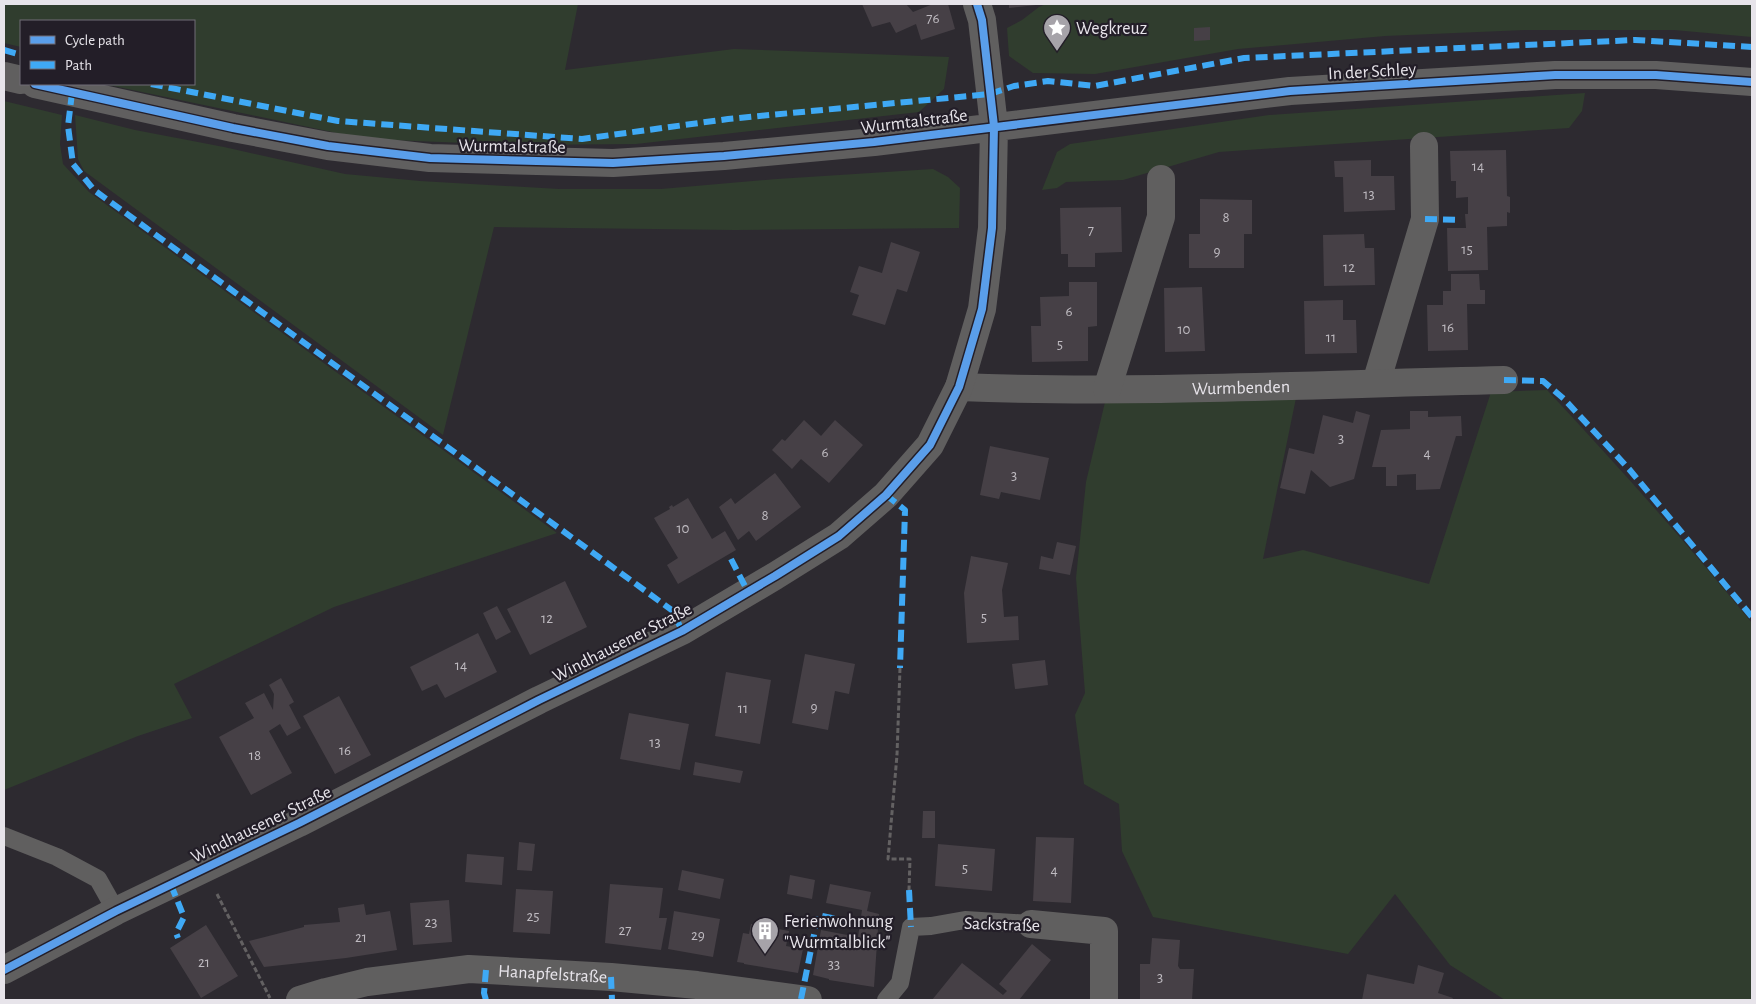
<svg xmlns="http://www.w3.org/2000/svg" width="1756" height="1004" viewBox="0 0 1756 1004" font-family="'Alegreya Sans',sans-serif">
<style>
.green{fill:#303d2e}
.building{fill:#464046}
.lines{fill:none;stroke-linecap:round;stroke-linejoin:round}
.path{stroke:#636162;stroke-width:3;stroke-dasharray:5 2.5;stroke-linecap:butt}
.service{stroke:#605f5f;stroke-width:18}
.minor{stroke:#605f5f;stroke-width:28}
.tertiary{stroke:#605f5f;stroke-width:28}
.quiet{stroke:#3fa9f5;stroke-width:6;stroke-dasharray:12 6;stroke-linecap:butt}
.cycleway-casing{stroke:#231e28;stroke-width:11}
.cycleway{stroke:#5a9eea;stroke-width:8}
.labels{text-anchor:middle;stroke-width:4.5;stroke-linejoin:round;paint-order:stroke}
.number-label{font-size:15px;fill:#bfbbc1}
.poi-label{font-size:18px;fill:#e7e4ea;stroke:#231e28;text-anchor:start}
.street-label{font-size:18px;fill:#e7e4ea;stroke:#231e28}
</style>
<rect width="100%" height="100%" fill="#2d2a30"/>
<path class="green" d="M4,4H578L565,70L734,49L949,57L944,89L919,112L636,144L514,145L365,139L104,84H194V21H21V47L4,43Z
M1046,4H1752V37L1674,30H1525L1385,36L1238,49L1095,74L1033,73L1009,56L1007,28L1022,20L1039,7Z
M1585,93L1582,111L1569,128L1219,152L1123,180L1066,182L1057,188L1042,190L1057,152L1070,144L1269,115Z
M4,101L62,115L60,144L63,164L89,192L557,533L334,607L174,684L192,718L138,736L4,790Z
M75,115L135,130L224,147L345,174L420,181L559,189H661L777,179L933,169L948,177L960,188L959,228L735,230L494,227L443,435L84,171L78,159Z
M1547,390C1618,466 1687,543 1752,623V1000H1505L1450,965L1395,894L1348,954L1153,917L1122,851L1119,804L1084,784L1075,715L1085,693L1076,578L1086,482L1106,398H1296L1263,559L1303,550L1429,584L1491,392Z"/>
<path class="building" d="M862,4H906L913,12L933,4H948L955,29L921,40L916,24L896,33L890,22L872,27Z
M1009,4H1036V5L1009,8Z
M1210,27V40L1194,41V28Z
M1506,150L1507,196L1510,197V213L1507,212V226L1487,227L1488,270L1448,271L1447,228H1466L1465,214H1468V197L1456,198V181H1451L1450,151Z
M1371,160V176H1394L1395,210L1344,212L1343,177H1335L1334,161Z
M1200,199L1252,200V234H1244V268H1189V234H1200Z
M1121,207L1122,252L1095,253V267H1068V254H1061L1060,208Z
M1364,234L1365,248H1374L1375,285L1324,286L1323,235Z
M891,242L920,252L907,292L897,289L885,325L852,315L859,295L850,292L859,266L882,273Z
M1451,274H1479L1480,290H1485V304H1467L1468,350L1428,351L1427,305H1443V291H1451Z
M1069,282H1097V326L1088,327V361L1032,362L1031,326H1041L1040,297L1069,296Z
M1202,287L1205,351L1165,352L1164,288Z
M1343,300V320H1356L1357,353L1305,354L1304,301Z
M1356,411L1370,415L1354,479L1330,487L1311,470L1305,494L1280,488L1289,448L1314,454L1323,415L1353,423Z
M1410,411H1428V417L1461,416L1462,436H1456L1440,489L1416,490V474L1397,475V486H1386V467H1372L1381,430L1410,429Z
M804,420L821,436L835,420L863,445L829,483L801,459L792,469L772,450L782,439L785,441Z
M990,446L1049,458L1040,500L1001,492L999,499L980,495Z
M775,473L801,507L756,541L749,531L738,540L719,507L731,498L735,504Z
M688,498L712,539L725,531L736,550L678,584L667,565L678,558L654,518L670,509L669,507L672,505L673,507Z
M1057,542L1076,546L1070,575L1039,569L1041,556L1053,559Z
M971,556L1008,563L1002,590L1004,617L1018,616L1019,640L967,643L964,593Z
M565,581L587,627L530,655L507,609Z
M497,606L511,632L496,640L483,613Z
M478,633L497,672L445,698L437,684L422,691L410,667Z
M805,654L855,664L849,694L835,691L828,730L792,723Z
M1045,660L1048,685L1015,689L1012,664Z
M726,672L771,680L760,744L715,736Z
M281,678L294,702L289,705L301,728L287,736L280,724L269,731L292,773L251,795L219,737L254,718L245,703L264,693L273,710L274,694L269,685Z
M339,696L371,755L335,774L303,716Z
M629,713L689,724L680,770L620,759Z
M695,762L743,771L740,783L693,775Z
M923,811H935V838H922Z
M1036,837L1074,838L1071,903L1033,901Z
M519,842L535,844L532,871L517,870Z
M938,844L995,849L992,891L935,886Z
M467,854L504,857L502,885L465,882Z
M682,870L724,879L720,899L678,890Z
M790,875L815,880L812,899L787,894Z
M610,884L663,888L659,918H667L661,950L605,943Z
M830,884L871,892L867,911L879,914L874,987L829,980V979L813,975L821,930L858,937L862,910L826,903Z
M516,889L553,891L550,934L513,932Z
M449,900L452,942L413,945L410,903Z
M364,904L366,915L390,911L397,950L346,958L264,967L249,941L304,927V925L340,922L338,908Z
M674,911L720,919L713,957L668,949Z
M751,924L789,931L786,946L803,949L798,973L744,964V963L737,962L743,933L749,934Z
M206,925L238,976L201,998L170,948Z
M1152,938L1180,940L1178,966L1180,969H1194L1192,1000H1140V964H1150Z
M1032,944L1051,960L1019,1000H932L962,963L1003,995L1007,991L999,984Z
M1418,965L1444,973L1438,993L1453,998L1452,1000H1362L1367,974L1414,984Z"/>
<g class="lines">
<path class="path" d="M900,668L897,755L888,859H910L909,890
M217,894L270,998"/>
<path class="service" d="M4,836L57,857L98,879L116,911
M886,1000L900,983L911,927L931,926L965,920L1031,924"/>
<g class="minor">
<path d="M1376,383L1425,219L1424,146"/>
<path id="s1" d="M959,387C1140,394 1322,384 1504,380"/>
<path d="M1107,389L1161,217V179"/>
<path d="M1031,924L1104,931V1000"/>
<path id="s2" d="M300,1000L326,992L367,982L469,969L611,977L697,985L808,1000"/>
</g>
<path class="tertiary" d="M4,76L21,80
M35,84L233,128L328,146L430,158L613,163L724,156L874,142L1290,91L1555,75H1656L1752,82
M4,970L116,911L299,823L539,700L682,631L775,576L839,536L886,495L930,445L959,387L982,309L992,228L994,126L982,20L977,4"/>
<path class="quiet" d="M4,50L21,55
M151,84L338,121L582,139L728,119L990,94L1014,86L1048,81L1095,86L1244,58L1635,40L1752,47
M72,93L68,126L73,164L94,190L673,611L682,631
M1425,219L1461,220
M1504,380L1543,381L1564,399L1629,469L1752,617
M886,495L905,510L900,668
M731,559L748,592
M171,885L184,917L176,933L178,938
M909,890L911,927
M486,970L484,993L486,1000
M611,977L612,1000
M801,999L818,915L854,923"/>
<defs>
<path id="cycleway" d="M35,84L233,128L328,146L430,158L613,163L724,156L874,142L1290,91L1555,75H1656L1752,82
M4,970L116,911L299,823L539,700L682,631L775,576L839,536L886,495L930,445L959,387L982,309L992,228L994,126L982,20L977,4"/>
</defs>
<use href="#cycleway" class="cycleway-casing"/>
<use href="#cycleway" class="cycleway"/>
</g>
<defs>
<symbol id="sight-pin" viewBox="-11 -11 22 30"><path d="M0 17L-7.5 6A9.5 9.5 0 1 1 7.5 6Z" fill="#a6a3a9" stroke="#231e28"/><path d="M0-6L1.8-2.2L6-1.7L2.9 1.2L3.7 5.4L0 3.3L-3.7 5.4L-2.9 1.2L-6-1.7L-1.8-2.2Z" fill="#fff"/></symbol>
<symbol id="building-pin" viewBox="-11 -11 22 30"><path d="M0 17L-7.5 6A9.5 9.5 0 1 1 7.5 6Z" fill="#a6a3a9" stroke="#231e28"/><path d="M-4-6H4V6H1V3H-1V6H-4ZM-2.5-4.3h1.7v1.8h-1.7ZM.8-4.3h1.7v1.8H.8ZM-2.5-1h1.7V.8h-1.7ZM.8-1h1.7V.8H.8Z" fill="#fff"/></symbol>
</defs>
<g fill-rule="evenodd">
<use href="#sight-pin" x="1041" y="12" width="32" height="43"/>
<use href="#building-pin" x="749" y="915" width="32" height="43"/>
</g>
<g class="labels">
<g class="number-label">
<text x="933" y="23">76</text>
<text x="1478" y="171">14</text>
<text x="1369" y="199">13</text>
<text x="1226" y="222">8</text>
<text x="1091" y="235">7</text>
<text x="1467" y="254">15</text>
<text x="1217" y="256">9</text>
<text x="1349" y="272">12</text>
<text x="1069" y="316">6</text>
<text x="1448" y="332">16</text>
<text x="1184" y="334">10</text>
<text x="1331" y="342">11</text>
<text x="1060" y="349">5</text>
<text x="1341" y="443">3</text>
<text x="825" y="457">6</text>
<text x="1427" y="458">4</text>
<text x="1014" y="480">3</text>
<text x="765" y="520">8</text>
<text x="683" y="533">10</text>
<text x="984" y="622">5</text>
<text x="547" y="623">12</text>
<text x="461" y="670">14</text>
<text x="814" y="712">9</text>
<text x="743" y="713">11</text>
<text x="655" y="747">13</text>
<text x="345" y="755">16</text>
<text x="255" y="760">18</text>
<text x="965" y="873">5</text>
<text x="1054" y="875">4</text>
<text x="533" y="921">25</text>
<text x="431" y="927">23</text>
<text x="625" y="935">27</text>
<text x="698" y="940">29</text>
<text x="361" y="942">21</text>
<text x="204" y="967">21</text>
<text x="834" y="969">33</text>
<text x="1160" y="982">3</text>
</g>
<g class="poi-label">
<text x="1076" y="34">Wegkreuz</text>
<text x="784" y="927">Ferienwohnung<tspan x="784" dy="21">"Wurmtalblick"</tspan></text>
</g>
<g class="street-label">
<text transform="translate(1372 71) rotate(-3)" y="6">In der Schley</text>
<text transform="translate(914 121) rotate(-7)" y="6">Wurmtalstraße</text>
<text transform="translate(512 146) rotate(1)" y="6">Wurmtalstraße</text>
<text dy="6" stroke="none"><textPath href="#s1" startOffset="282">Wurmbenden</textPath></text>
<text transform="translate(622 642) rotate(-27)" y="6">Windhausener Straße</text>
<text transform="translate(261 824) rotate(-26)" y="6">Windhausener Straße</text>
<text transform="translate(1002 924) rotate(2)" y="6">Sackstraße</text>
<text dy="6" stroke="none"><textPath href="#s2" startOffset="256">Hanapfelstraße</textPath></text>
</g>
</g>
<rect width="1756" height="1004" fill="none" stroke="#e7e4ea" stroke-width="10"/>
<rect x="20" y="20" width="175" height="65" fill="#231e28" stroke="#716d76"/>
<rect x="30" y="36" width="25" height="8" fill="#5a9eea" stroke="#716d76"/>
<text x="65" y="45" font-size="15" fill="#e7e4ea">Cycle path</text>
<rect x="30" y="61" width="25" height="8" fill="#3fa9f5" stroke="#716d76"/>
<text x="65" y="70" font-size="15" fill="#e7e4ea">Path</text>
</svg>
